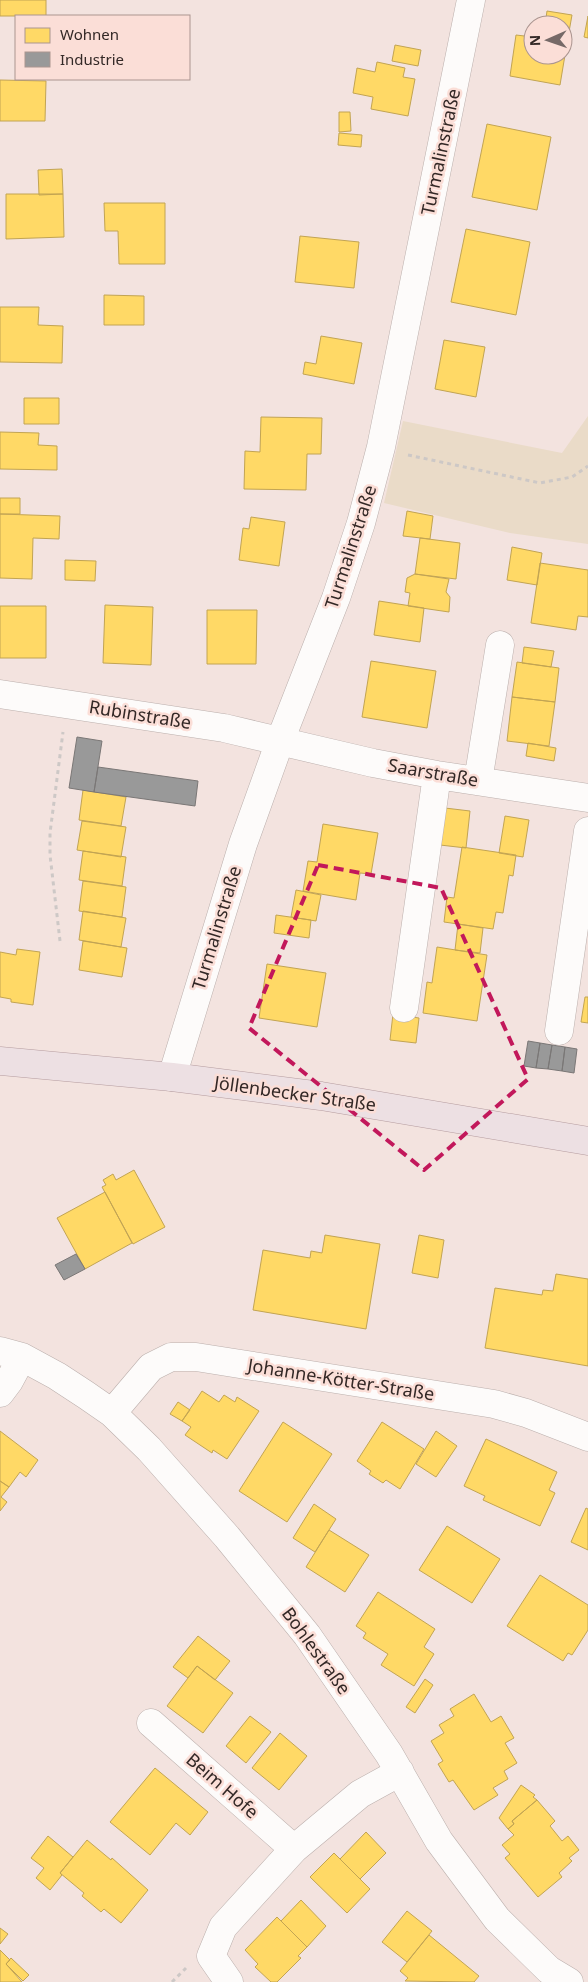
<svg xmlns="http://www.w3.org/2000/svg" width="588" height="1982" viewBox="0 0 588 1982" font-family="'Noto Sans',sans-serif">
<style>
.green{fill:#eadbc8}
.homes{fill:#ffd966;stroke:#c2a453}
.industry{fill:#999;stroke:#7a7776}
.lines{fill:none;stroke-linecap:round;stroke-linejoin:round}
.minor-casing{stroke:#bbafac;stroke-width:29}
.major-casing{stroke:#b59c9f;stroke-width:29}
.path{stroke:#cdc8c6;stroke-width:3;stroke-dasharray:4 4;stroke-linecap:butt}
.minor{stroke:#fdfbfa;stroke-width:28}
.major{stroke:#ede0e3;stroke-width:28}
.marked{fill:none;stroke:#c2185b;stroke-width:4;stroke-dasharray:10 6;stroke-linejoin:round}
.labels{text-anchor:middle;stroke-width:5;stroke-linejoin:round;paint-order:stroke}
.street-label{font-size:18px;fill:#332826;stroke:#fbded7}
</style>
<rect width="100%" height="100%" fill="#f3e3df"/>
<path class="green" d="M588,416V544L510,533L384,503L403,421L562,453Z"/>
<path class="homes" d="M0,0H46V16H0Z
M547,11L572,15L567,43L563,42V25H545Z
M588,16V38L584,37Z
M516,35L533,37V55H563V42L567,43L560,85L510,76Z
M395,45L421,50L418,66L392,61Z
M377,62L405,68L403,77L415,79L408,116L371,109L373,97L353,93L357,68L375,72Z
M0,80L46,81L45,121H0Z
M339,112H350L351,131L339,132Z
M487,124L551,137L537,210L472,197Z
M339,133L362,135L361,147L338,145Z
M62,169L63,194L39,195L38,170Z
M6,194H63L64,237L6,239Z
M104,203H165V264H119L118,231H105Z
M466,229L530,242L516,315L451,302Z
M300,236L359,242L354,288L295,282Z
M104,295L144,296V325H104Z
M0,307H39L38,325L63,326L62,363L0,362Z
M321,336L362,343L354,384L303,374L305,362L316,364Z
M444,340L485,347L476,397L435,389Z
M24,398H59V424H24Z
M261,417L322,418L321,454H307L306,490L244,489L245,451L260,452Z
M0,432L39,433L38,445L57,446V470L0,469Z
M0,498H20V514H0Z
M407,511L433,516L430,539L403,536Z
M0,514L60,516L59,539L33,538L32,579L0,578Z
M251,517L285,522L279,566L239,560L243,528L249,529Z
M420,538L460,543L456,579L415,574Z
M512,547L542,553L537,585L507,580Z
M65,560L96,561L95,581L65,580Z
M540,563L588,570V617L578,616L576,630L531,623Z
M415,574L449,579L446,592L450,597L449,612L408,606L410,593L405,592L407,578Z
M379,601L424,608L420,642L374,635Z
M105,605L153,607L151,665L103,663Z
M0,606H46V658H0Z
M207,610H257L256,664H207Z
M524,647L554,651L551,667L522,663Z
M371,661L436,671L427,728L362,717Z
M517,662L559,668L555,702L512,697Z
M512,697L555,702L549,746L507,741Z
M528,743L556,748L554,761L526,756Z
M83,790L126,797L121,826L79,820Z
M445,808L470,811L466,848L440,845Z
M505,816L529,820L523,857L499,853Z
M82,821L126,827L121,857L77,850Z
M323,824L378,833L371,874L360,873L356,900L303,891L308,861L317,862Z
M462,847L516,855L513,876L509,875L503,913L496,912L493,929L444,922L447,897L454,898Z
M83,851L126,857L122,886L79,880Z
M83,881L126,887L122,917L79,911Z
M296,890L321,895L316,921L291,917Z
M83,911L126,918L121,947L79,940Z
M276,915L311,920L309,938L274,933Z
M458,924L483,928L480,953L455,950Z
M83,941L127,948L122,977L79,970Z
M437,947L487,955L477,1021L423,1013L427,982L432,983Z
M17,949L40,952L33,1005L11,1002V999L0,997V952L16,955Z
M267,964L326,973L317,1027L259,1018Z
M585,997H588V1023L581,1022Z
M393,1014L419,1018L416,1043L390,1040Z
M134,1170L165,1227L133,1244L102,1187L106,1185L103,1180L113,1174L116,1180Z
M105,1192L132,1243L85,1269L57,1218Z
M325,1235L380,1244L366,1329L253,1310L263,1250L310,1258L311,1251L322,1253Z
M419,1235L444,1240L438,1278L412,1273Z
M556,1274L588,1279V1366L485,1348L495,1288L542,1295L543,1290L553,1291Z
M202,1391L219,1402L224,1395L235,1402L237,1397L259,1411L227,1459L213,1450L212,1453L185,1435L191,1427L182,1421Z
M178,1402L190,1410L182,1421L170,1414Z
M283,1422L332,1454L287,1522L239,1491Z
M382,1422L424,1449L400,1489L386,1480L383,1483L369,1474L371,1471L357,1461Z
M0,1431L38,1460L26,1477L20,1472L9,1487L0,1481Z
M436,1431L457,1446L436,1477L416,1464Z
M486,1439L557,1472L549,1490L555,1493L540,1526L483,1500L485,1496L464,1486Z
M0,1481L9,1487L1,1497L7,1502L0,1511Z
M314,1504L336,1519L315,1552L293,1538Z
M586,1508L588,1509V1550L571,1542Z
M447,1526L500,1559L472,1603L419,1570Z
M329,1530L369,1555L345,1592L306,1567Z
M540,1575L588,1605V1630L572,1655L568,1653L563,1661L507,1626Z
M378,1592L435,1629L424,1647L434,1654L414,1686L381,1665L388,1654L363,1638L366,1633L356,1626Z
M198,1636L230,1661L215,1680L197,1666L188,1678L173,1667Z
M197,1666L233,1693L203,1733L167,1706Z
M425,1679L433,1685L415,1713L406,1707Z
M474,1694L491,1722L501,1716L514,1738L505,1743L517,1763L504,1771L508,1779L493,1788L498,1795L474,1810L453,1780L449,1782L438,1764L443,1761L431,1741L444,1733L439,1725L454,1716L450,1709Z
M250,1716L271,1732L246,1763L226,1746Z
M280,1733L307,1756L279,1790L252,1768Z
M155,1768L208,1812L190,1835L176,1823L150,1855L110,1822Z
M521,1785L535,1795L533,1797L537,1800L512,1821L514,1824L508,1829L499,1818Z
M537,1800L555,1821L550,1826L562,1841L568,1836L579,1850L569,1858L572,1861L559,1873L562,1877L538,1897L505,1858L510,1854L502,1845L514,1835L508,1829L514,1824L512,1821Z
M366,1832L386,1853L360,1879L340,1859Z
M48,1836L73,1857L60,1873L62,1875L50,1890L36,1878L44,1868L31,1858Z
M87,1840L111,1860L112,1858L148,1890L121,1923L104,1909L101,1912L82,1896L84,1893L60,1873Z
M334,1853L370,1889L347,1913L310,1877Z
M301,1900L326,1926L307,1947L281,1921Z
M407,1911L432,1931L407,1962L382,1942Z
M277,1917L307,1947L298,1956L301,1958L277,1982H271L255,1967L258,1964L245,1950Z
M0,1928L8,1934L0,1944Z
M429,1935L479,1976L474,1982L405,1981L408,1978L400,1971Z
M0,1950L10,1960L6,1964L22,1982H0Z
M11,1958L29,1975L23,1981L6,1964Z"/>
<path class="industry" d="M77,737L102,741L94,792L69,788Z
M98,767L198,781L195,806L94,792Z
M528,1041L540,1043L536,1068L524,1066Z
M540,1043L552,1045L548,1069L536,1068Z
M552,1045L565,1047L562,1071L548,1069Z
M565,1047L577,1049L574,1073L562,1071Z
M76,1254L85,1269L64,1280L55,1265Z"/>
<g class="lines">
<defs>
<path id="minor" d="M0,694L224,728L373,763L437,775L588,798
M478,781L500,645
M404,1008L437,775
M559,1031L588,831
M172,1077L243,844L280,741L336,598L361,523L381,447L471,0
M0,1351L22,1357L57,1376L86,1395L112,1413L149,1449L227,1537L307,1635L389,1754L439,1841L497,1919L549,1970L569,1982
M0,1393L9,1381L22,1357
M112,1413L151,1367L171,1357H196L494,1404L526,1413L588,1437
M151,1723L294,1849
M229,1982L211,1956L223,1927L294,1849L360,1794L400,1772"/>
<path id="major" d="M0,1061L172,1077L321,1096L588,1141"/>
</defs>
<use href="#minor" class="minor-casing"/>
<use href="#major" class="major-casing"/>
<path class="path" d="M408,455L540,483L572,477L588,466
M60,941L50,855V833L63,732
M172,1982L186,1968"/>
<use href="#minor" class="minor"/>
<use href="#major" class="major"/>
</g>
<path class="marked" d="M318,865L441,888L528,1079L424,1170L249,1028Z"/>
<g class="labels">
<g class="street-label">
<text transform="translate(441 152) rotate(-78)" y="6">Turmalinstraße</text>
<text transform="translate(351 547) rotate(-72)" y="6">Turmalinstraße</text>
<text transform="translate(140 715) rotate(9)" y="6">Rubinstraße</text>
<text transform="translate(433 773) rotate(10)" y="6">Saarstraße</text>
<text transform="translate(217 928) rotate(-73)" y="6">Turmalinstraße</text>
<text transform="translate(295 1094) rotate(8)" y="6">Jöllenbecker Straße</text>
<text transform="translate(341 1380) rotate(9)" y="6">Johanne-Kötter-Straße</text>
<text transform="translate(316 1651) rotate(54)" y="6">Bohlestraße</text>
<text transform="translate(222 1786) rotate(41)" y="6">Beim Hofe</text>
</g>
</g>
<rect x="15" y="15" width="175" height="65" fill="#fbded7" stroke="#ab9590"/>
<rect x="25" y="28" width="25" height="15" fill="#ffd966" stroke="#ab9590"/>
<text x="60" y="40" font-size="15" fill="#332826">Wohnen</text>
<rect x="25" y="52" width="25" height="15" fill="#999999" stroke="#ab9590"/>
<text x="60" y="65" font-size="15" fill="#332826">Industrie</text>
<g transform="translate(548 40) rotate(268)"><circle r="24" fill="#fbded7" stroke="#ab9590"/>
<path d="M0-4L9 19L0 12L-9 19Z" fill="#766967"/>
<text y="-8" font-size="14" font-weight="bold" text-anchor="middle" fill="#332826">N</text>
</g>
</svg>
